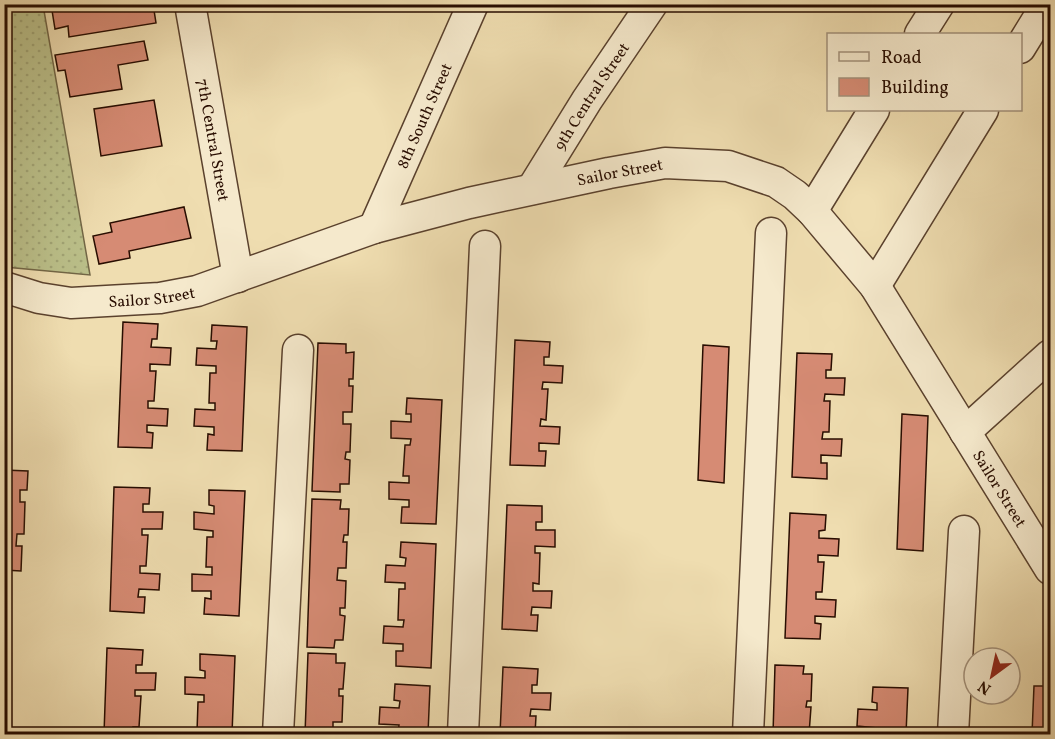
<svg xmlns="http://www.w3.org/2000/svg" width="1055" height="739" viewBox="0 0 1055 739" font-family="Vollkorn,serif">
<style>
.grass{fill:url(#grass-dots);stroke:#726646;stroke-width:1.5}
.building{fill:#d68b74;stroke:#280d01;stroke-width:1.5}
.lines{fill:none;stroke-linecap:round;stroke-linejoin:round}
.minor-casing{stroke:#5a412d;stroke-width:33}
.minor{stroke:#f5e9cc;stroke-width:30}
.labels{text-anchor:middle;stroke-width:5;stroke-linejoin:round;paint-order:stroke}
.street-label{font-size:16px;fill:#280d01;stroke:#f5e9cc}
</style>
<defs>
<pattern id="grass-dots" width="8" height="8" patternUnits="userSpaceOnUse" patternTransform="scale(1.5)"><rect width="8" height="8" fill="#bbc08a"/><path d="M2 2h.1M6 6h.1" fill="none" stroke="#a1a475" stroke-width="1.8" stroke-linecap="round"/></pattern>
</defs>
<rect width="100%" height="100%" fill="#efddb0"/>
<filter id="stains"><feTurbulence type="fractalNoise" baseFrequency=".00333" numOctaves="4"/><feColorMatrix values="0 0 0 0 .2 0 0 0 0 .09 0 0 0 0 .02 0 0 0 .5 -.17"/></filter>
<radialGradient id="worn" r=".72"><stop offset=".6" stop-color="#630" stop-opacity="0"/><stop offset="1" stop-color="#630" stop-opacity=".3"/></radialGradient>
<path class="grass" d="M4,5H43L90,275L5,267Z"/>
<path class="building" d="M51,4H153L156,23L69,37L68,26L55,29Z
M144,41L148,60L118,65L122,89L70,97L65,70L58,71L55,55Z
M154,100L162,146L101,156L94,109Z
M184,207L191,238L129,251L130,258L99,264L93,236L112,232L110,223Z
M123,322L158,324L157,339H152L151,347L171,348L170,365L150,364V371H156L154,401H148V408L168,409L167,426L147,425V432L153,433L152,448L118,447Z
M212,325L247,327L242,451L207,450L208,434L214,435V427L194,426L195,409L215,410V403H209L210,373H216V366L196,365L197,348L216,349L217,341H211Z
M515,340L550,342L549,357H544V365L563,366L562,383L543,382L542,389H548L546,420L541,419L540,426L560,427L559,444L539,443V451H546L545,466L510,465Z
M318,343L346,344V353L354,352L353,379H349V386H353L352,412H343V424H351L350,452H346L345,459L350,460L349,484H340V492L312,491Z
M703,345L729,347L724,483L698,480Z
M797,353L832,354L831,370H826V378H845L844,395L825,394L824,401H830L829,432H823L822,439H842L841,456L821,455V463H827V479L792,477Z
M407,398L442,400L436,524L401,523L402,507H409V500L389,499V482L409,483V476H403L405,445H410L411,439L391,438V421L411,422V414H406Z
M902,414L928,416L923,551L897,549Z
M4,470L28,471L27,490H20V502H25L24,534H17L16,546H22L21,571L4,570Z
M114,487L150,488L149,504H143V512H163L162,529H142V535H148L146,566H140V573L160,574L159,590L139,589L138,597H145L144,613L110,611Z
M209,490L245,491L239,616L204,614L205,598L211,599V591H192V574L212,575V567H206L207,537H213V531L194,529V512L214,514V506L209,505Z
M312,499L341,500L340,509H349L348,535H344L343,542H347L346,568H338L337,580L346,581L345,608H340V615L345,616L343,640H335L334,648L307,647Z
M507,505L542,506V522H536V530H555V547L535,546V553H540L539,584L533,583V591H552L551,608L532,607L531,615H538L537,631L502,629Z
M790,513L826,515L825,530L819,531V538L839,539L838,556L818,555V562H824L822,592H816V599L836,600L835,617L815,616V623L821,624L820,639L785,638Z
M401,542L436,544L431,668L396,666V651H403V644L383,643L384,626L403,627L404,620H398L399,589H405V583L385,582L386,565L405,566L406,558L400,557Z
M107,648L143,650L142,665H136V673H156L155,690H135V696H141L139,727H133V734H145H104Z
M308,653L336,654V663H345L343,689H339V696H343L342,722H333V734H337H305Z
M200,654L235,656L232,734H203V732H197L198,702H204V695L185,694V677L205,678V671L200,670Z
M775,665L804,666L803,674H812L811,701H807L806,707H811L809,734H773Z
M503,667L538,669L537,685H532V693H551L550,710L531,709L530,716H536L535,734H500Z
M395,684L430,686L428,734H393V732H398L399,725L379,724L380,707L399,708L400,701L394,700Z
M1034,686H1050V734H1032Z
M873,687L908,688L906,734H871H876L877,728L857,726L858,709L877,710V703L872,702Z"/>
<g class="lines">
<defs>
<g id="minor">
<path id="s1" d="M190,4L238,277"/>
<path d="M920,34L939,4"/>
<path d="M1020,48L1047,4"/>
<path id="s2" d="M532,189L587,100L652,4"/>
<path d="M812,211L874,110"/>
<path id="s3" d="M374,228L473,4"/>
<path d="M875,286L983,110"/>
<path id="s4" d="M4,287L39,298L71,303L160,298L197,291L374,228L469,203L609,173L665,163L728,166L776,182L795,195L812,211L875,286L1050,569"/>
<path d="M965,432L1050,355"/>
<path d="M278,734L298,350"/>
<path d="M463,734L485,246"/>
<path d="M748,734L771,233"/>
<path d="M953,734L964,531"/>
</g>
</defs>
<use href="#minor" class="minor-casing"/>
<use href="#minor" class="minor"/>
</g>
<g class="labels">
<g class="street-label">
<text dy="6" stroke="none"><textPath href="#s2" startOffset="110">9th Central Street</textPath></text>
<text dy="6" stroke="none"><textPath href="#s3" startOffset="123">8th South Street</textPath></text>
<text dy="6" stroke="none"><textPath href="#s1" startOffset="138">7th Central Street</textPath></text>
<text dy="6" stroke="none"><textPath href="#s4" startOffset="636">Sailor Street</textPath></text>
<text dy="6" stroke="none"><textPath href="#s4" startOffset="150">Sailor Street</textPath></text>
<text dy="6" stroke="none"><textPath href="#s4" startOffset="1178">Sailor Street</textPath></text>
</g>
</g>
<rect width="1055" height="739" fill="none" stroke="#efddb0" stroke-width="24"/>
<rect x="6" y="6" width="1043" height="727" fill="none" stroke="#280d01" stroke-width="3"/>
<rect x="12" y="12" width="1031" height="715" fill="none" stroke="#280d01" stroke-width="1.5"/>
<rect x="827" y="33" width="195" height="78" fill="#f5e9cc" stroke="#a3917b" stroke-width="1.5"/>
<rect x="839" y="52" width="30" height="9" fill="#f5e9cc" stroke="#a3917b" stroke-width="1.5"/>
<text x="881" y="63" font-size="18" fill="#280d01">Road</text>
<rect x="839" y="78" width="30" height="18" fill="#d68b74" stroke="#a3917b" stroke-width="1.5"/>
<text x="881" y="93" font-size="18" fill="#280d01">Building</text>
<g transform="translate(992 676) rotate(213)"><circle r="28" fill="#f5e9cc" stroke="#a3917b" stroke-width="1.5"/>
<path d="M0-4.5L10 22L0 15L-10 22Z" fill="#8f2418"/>
<text y="-9" font-size="16" font-weight="bold" text-anchor="middle" fill="#280d01">N</text>
</g>
<rect width="100%" height="100%" filter="url(#stains)"/>
<rect width="100%" height="100%" fill="url(#worn)"/>
</svg>
